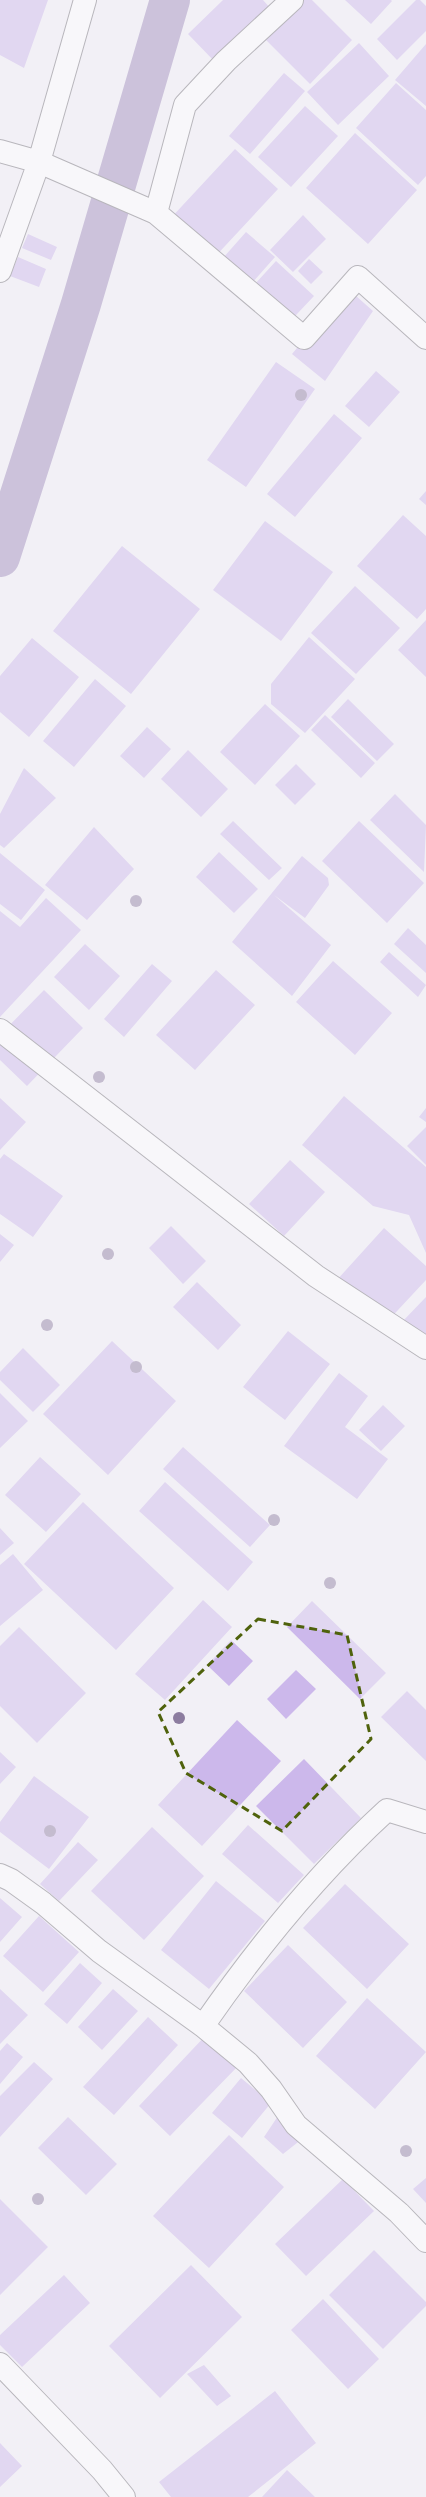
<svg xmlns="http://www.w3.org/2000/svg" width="426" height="2497" viewBox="0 0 426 2497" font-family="Commissioner,sans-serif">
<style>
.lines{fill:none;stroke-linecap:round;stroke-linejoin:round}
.canal{stroke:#9d8aba;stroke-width:40}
.building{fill:#ccb8eb}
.minor-casing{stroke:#727076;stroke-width:24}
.minor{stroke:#fff;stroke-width:22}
.tree{fill:#8c7c9f}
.marked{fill:none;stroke:#4f620c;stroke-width:3;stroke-dasharray:8 5;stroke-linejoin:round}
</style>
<rect width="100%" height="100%" fill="#f2f0f6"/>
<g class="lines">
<path class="canal" d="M0,557L81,304L170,0"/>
</g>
<path class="building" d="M0,0H48L24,68L0,55Z
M223,0H263L271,9L216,63L188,34Z
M302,0H312L352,40L310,84L264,38Z
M345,0H391L392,1L371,24Z
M416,0H420L426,6V31L397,60L377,39Z
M359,43L389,76L338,125L307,92Z
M426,44V106L395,80Z
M284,73L305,91L250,154L229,136Z
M396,83L426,110V176L418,185L356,128Z
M305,106L338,136L291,187L258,157Z
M355,133L417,190L368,244L306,188Z
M235,149L278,189L212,260L169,220Z
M303,215L326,239L293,272L270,250Z
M246,232L275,257L252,283L223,258Z
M28,234L57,247L51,260L22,248Z
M18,257L46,269L39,287L10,276Z
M309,259L323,272L311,284L298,271Z
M276,261L314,296L280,332L242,298Z
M347,288L373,311L325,381L292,354Z
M276,362L315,389L246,487L207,460Z
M376,371L400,392L369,427L345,406Z
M334,414L362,438L295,517L267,494Z
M426,491V505L419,499Z
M403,515L426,536V609L417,619L357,566Z
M265,521L333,572L281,641L213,590Z
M122,546L200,609L131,694L53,631Z
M355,586L400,628L356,674L311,633Z
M426,620V677L398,650Z
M309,637L355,679L305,733L271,704V684Z
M32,638L79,677L29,737L0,712V676Z
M95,679L126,706L74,767L43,741Z
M348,699L394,744L377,761L331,717Z
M265,704L300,736L255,785L220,752Z
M325,715L375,763L361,778L311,730Z
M147,727L171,749L144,778L120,756Z
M188,750L228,789L201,817L161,779Z
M296,764L316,784L295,805L275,785Z
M24,768L56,798L4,848L0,845V814Z
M395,794L426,825L424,872L370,820Z
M233,821L282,868L269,880L220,834Z
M359,821L424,883L387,923L322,861Z
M94,827L134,869L87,920L45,885Z
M219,852L258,889L234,913L196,877Z
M0,853L45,890L21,920L0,904Z
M302,856L328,878L329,885L305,918L274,895L331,945L292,996L232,942Z
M46,898L81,930L0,1017V911L20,927Z
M408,928L426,945V973L394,944Z
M85,944L120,976L89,1010L54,977Z
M389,952L426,985L418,997L380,962Z
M333,961L392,1013L355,1055L296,1002Z
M152,964L172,981L124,1037L104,1019Z
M216,970L255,1005L195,1070L156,1035Z
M44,990L83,1028L27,1086L0,1060V1035Z
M344,1096L426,1167V1253L409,1215L373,1206L302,1145Z
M0,1098L26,1122L0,1150Z
M426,1108V1122L419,1117Z
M426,1127V1165L407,1146Z
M4,1154L63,1196L33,1237L0,1214V1159Z
M290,1160L325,1192L284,1236L249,1204Z
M171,1226L206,1261L183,1284L149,1248Z
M384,1228L426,1266V1280L384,1325L336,1281Z
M0,1234L14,1245L0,1262Z
M197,1282L241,1325L218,1350L173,1307Z
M426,1297V1341L401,1323Z
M288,1331L330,1364L285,1420L243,1387Z
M112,1341L176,1401L108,1475L43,1414Z
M23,1348L60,1385L33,1412L0,1380V1372Z
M339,1373L368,1396L345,1427L388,1459L357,1499L284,1446Z
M0,1393L28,1421L0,1448Z
M383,1405L405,1426L381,1451L359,1430Z
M183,1447L270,1525L250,1547L163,1469Z
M40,1457L81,1494L46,1532L5,1495Z
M165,1482L253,1562L228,1591L139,1511Z
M83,1502L174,1588L116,1650L24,1564Z
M0,1528L14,1543L0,1555Z
M13,1554L43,1590L0,1626V1565Z
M203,1600L232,1627L165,1700L135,1674Z
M312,1601L386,1673L360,1699L287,1627Z
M19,1627L86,1693L37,1743L0,1706V1646Z
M231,1640L253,1661L229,1686L207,1665Z
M296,1670L316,1689L286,1719L267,1699Z
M407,1691L426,1710V1761L381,1717Z
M237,1720L281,1761L202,1846L158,1805Z
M0,1752L16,1767L0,1784Z
M304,1759L361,1818L314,1864L256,1806Z
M34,1776L89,1817L49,1869L0,1832V1822Z
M248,1825L304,1875L278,1903L222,1854Z
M152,1827L204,1876L144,1940L91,1891Z
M78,1842L98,1860L59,1901L40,1884Z
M216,1881L265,1921L209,1989L161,1950Z
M345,1884L409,1944L367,1989L303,1928Z
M0,1898L22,1917L0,1942Z
M39,1916L79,1952L43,1992L3,1956Z
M288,1945L347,2002L303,2048L244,1991Z
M80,1963L102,1983L67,2024L44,2004Z
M0,1989L28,2015L0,2044Z
M113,1989L138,2011L102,2050L78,2027Z
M367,1998L426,2052L375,2109L316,2056Z
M148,2017L178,2045L114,2115L83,2087Z
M208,2033L240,2064L170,2136L139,2106Z
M7,2043L23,2057L0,2084V2051Z
M34,2062L53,2079L0,2137V2096Z
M241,2078L271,2103L242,2138L212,2113Z
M282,2110L307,2135L283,2154L264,2137Z
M68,2117L117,2164L86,2195L38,2148Z
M229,2135L284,2187L209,2268L153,2216Z
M426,2178V2203L413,2189Z
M343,2179L374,2211L306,2276L275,2244Z
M0,2199L48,2247L0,2295Z
M374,2250L426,2302V2306L383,2349L329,2295Z
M191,2265L242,2317L160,2398L109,2346Z
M64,2275L90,2303L22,2367L0,2345V2335Z
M323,2299L379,2359L348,2389L291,2330Z
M204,2365L231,2396L217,2406L187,2374Z
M275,2391L316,2443L248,2497H171L159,2482Z
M0,2443L22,2466L0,2487Z
M287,2470L315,2497H262Z"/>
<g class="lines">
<defs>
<path id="minor" d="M85,0L39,162L156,213L304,338L358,277L426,338
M0,151L39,162L0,271
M156,213L185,105L226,61L292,0
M0,1030L316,1276L426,1348
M0,1875L11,1880L43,1903L99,1951L203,2026L248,2063L271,2089L296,2125L399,2213L426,2241
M203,2026C257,1948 317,1874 387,1810L426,1822
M0,2364L102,2470L124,2497"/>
</defs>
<use href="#minor" class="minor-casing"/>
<use href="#minor" class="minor"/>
</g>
<g class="tree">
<circle cx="301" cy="395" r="6"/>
<circle cx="136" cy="901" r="6"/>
<circle cx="99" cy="1077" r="6"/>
<circle cx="108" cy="1254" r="6"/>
<circle cx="47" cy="1325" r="6"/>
<circle cx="136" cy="1367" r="6"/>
<circle cx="274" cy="1520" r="6"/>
<circle cx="330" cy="1583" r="6"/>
<circle cx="179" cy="1718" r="6"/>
<circle cx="50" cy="1831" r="6"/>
<circle cx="406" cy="2151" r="6"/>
<circle cx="38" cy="2199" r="6"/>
</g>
<path d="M0 0H426V2497H0ZM258,1619L347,1635L371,1739L282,1831L186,1773L158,1712Z" fill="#f2f0f6" fill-opacity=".55" fill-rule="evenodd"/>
<path class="marked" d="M258,1619L347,1635L371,1739L282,1831L186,1773L158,1712Z"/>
</svg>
